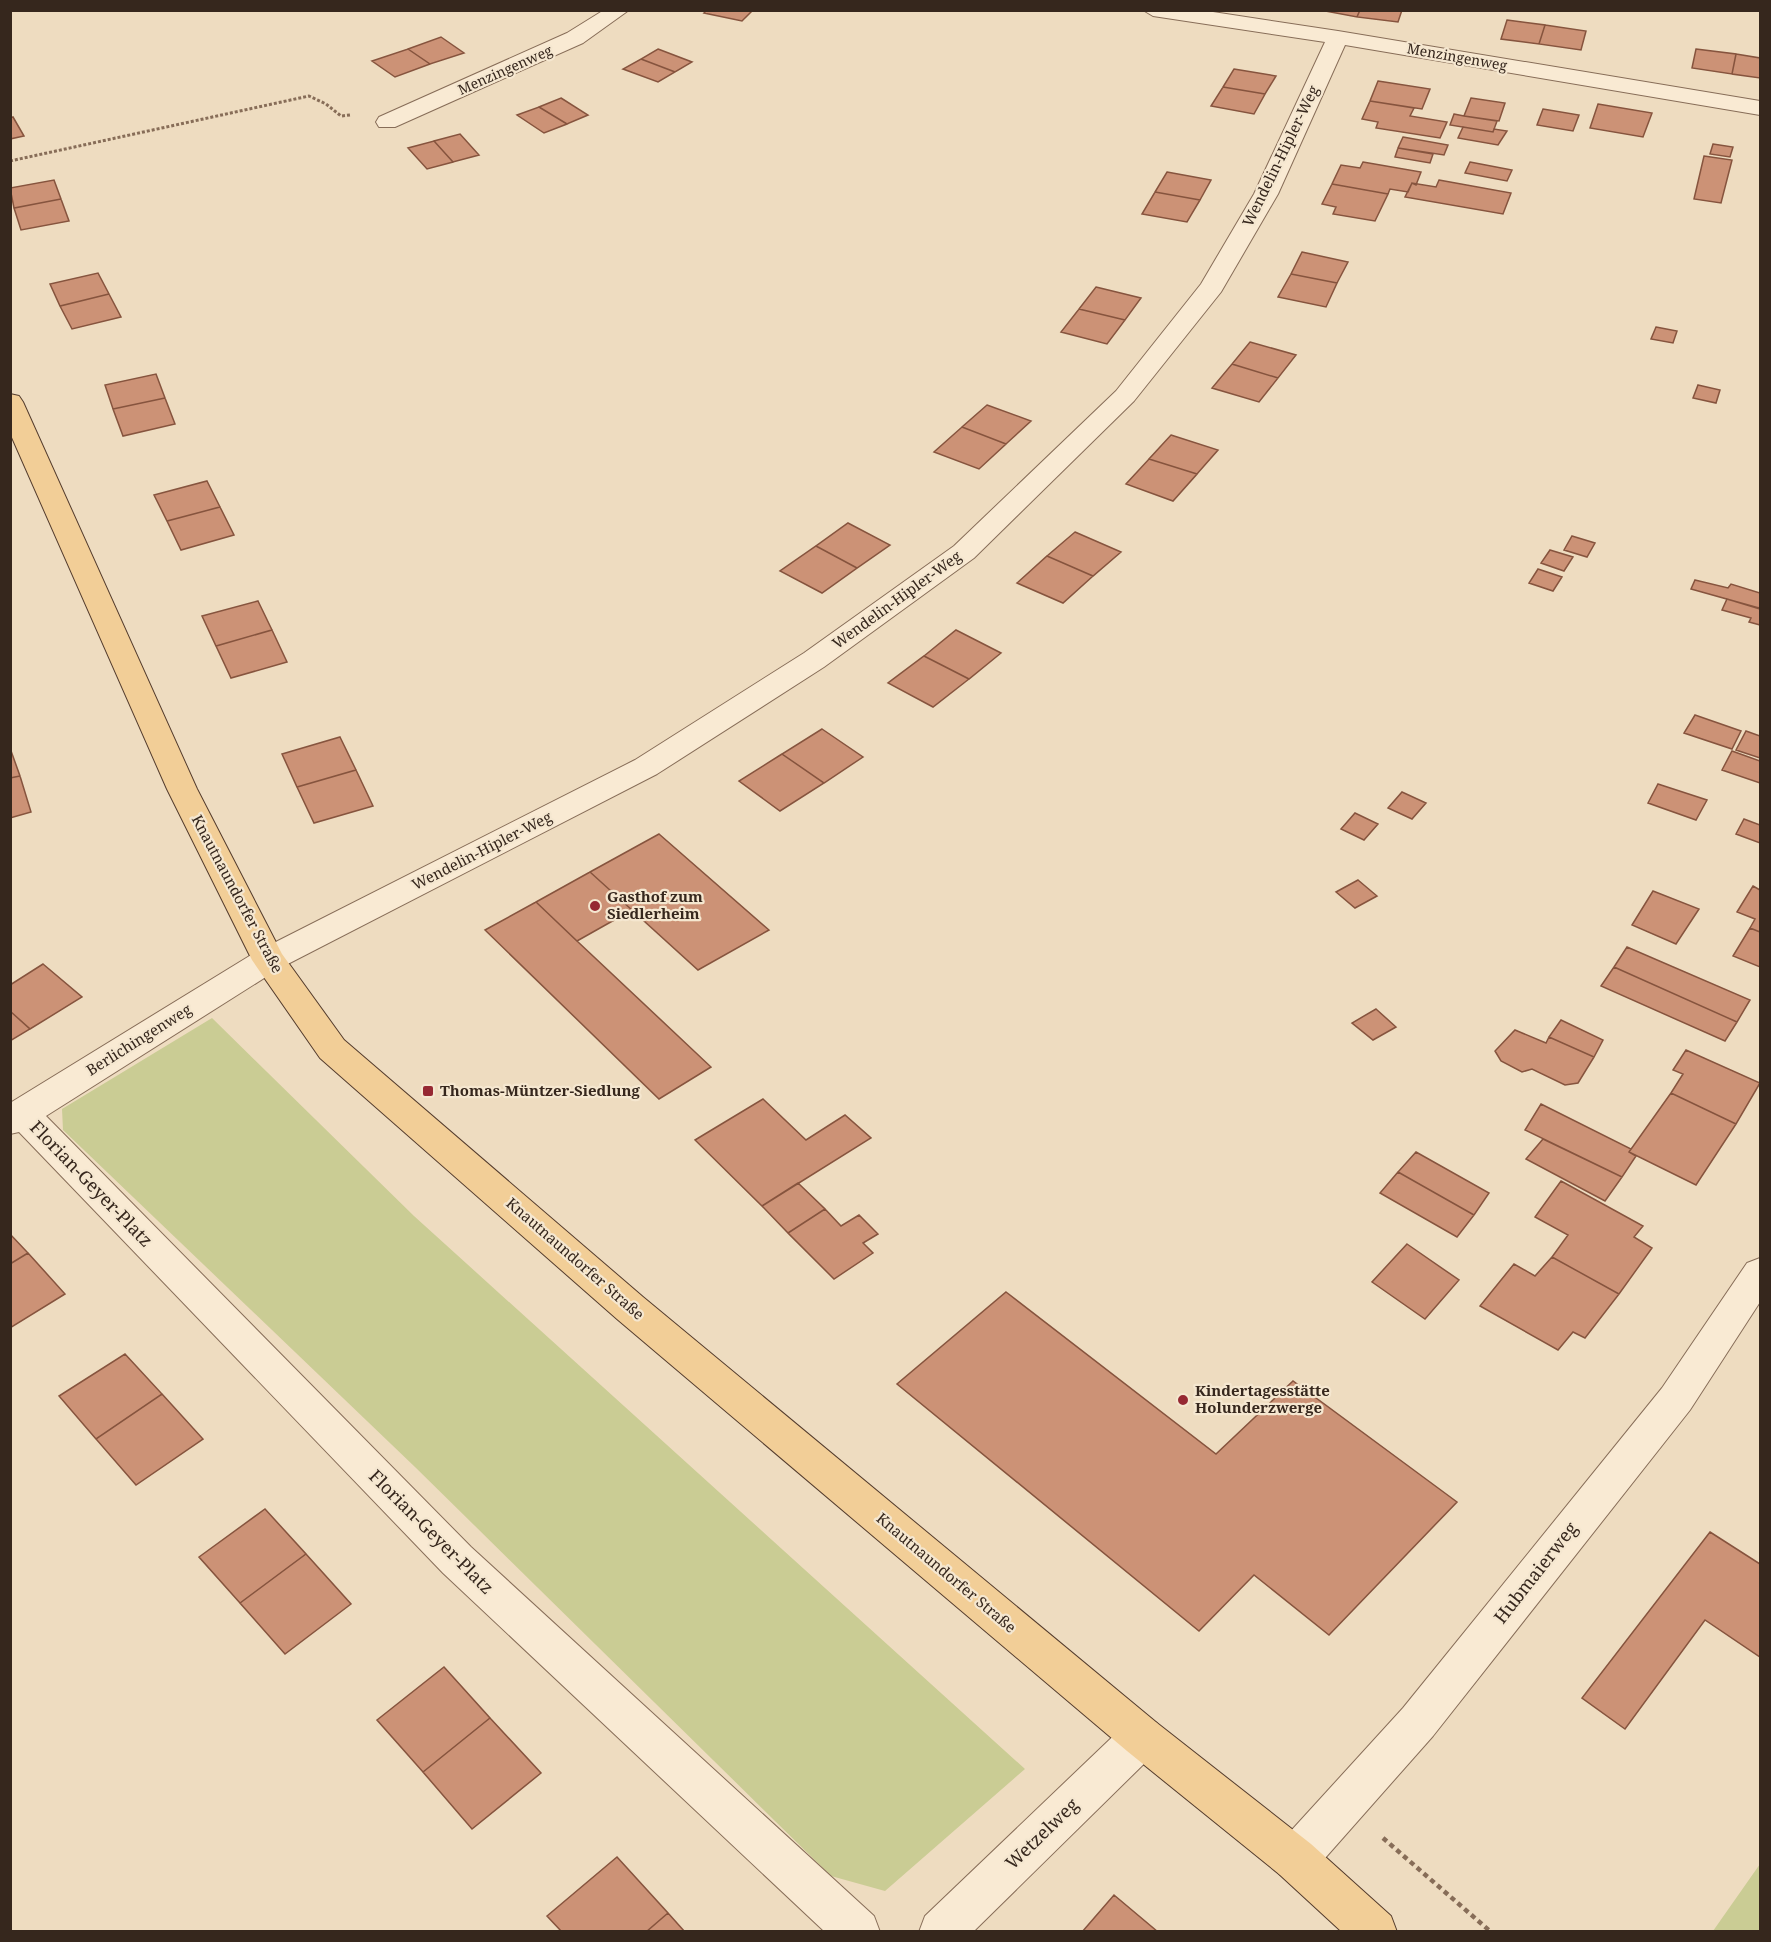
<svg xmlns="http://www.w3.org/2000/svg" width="1771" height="1942" viewBox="0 0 1771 1942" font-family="'Noto Serif',serif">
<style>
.green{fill:#cacc94}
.building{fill:#cc9276;stroke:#86543e;stroke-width:1.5}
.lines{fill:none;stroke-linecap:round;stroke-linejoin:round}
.minor-casing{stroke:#876d58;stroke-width:2}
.major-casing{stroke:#543c2d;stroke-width:2}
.path-far1{stroke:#876d58;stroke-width:3;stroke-dasharray:3 2;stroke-linecap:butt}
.path{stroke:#876d58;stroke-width:4.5;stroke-dasharray:5 4;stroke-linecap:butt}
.minor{fill:#f9ead3;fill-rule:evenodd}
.major{fill:#f2ce97;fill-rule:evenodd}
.poi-dot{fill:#962832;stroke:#f5e7d0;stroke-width:2}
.labels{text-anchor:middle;stroke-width:4.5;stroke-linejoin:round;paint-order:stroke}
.far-street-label{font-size:14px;fill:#36271d;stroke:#f5e7d0}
.street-label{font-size:15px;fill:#36271d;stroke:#f5e7d0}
.poi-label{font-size:15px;font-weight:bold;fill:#36271d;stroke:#f5e7d0;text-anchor:start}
.near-street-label{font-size:18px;fill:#36271d;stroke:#f5e7d0}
</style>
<rect width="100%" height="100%" fill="#eedcc0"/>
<path class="green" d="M212,1018L414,1216L1025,1769L885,1891L831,1876L415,1467L63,1130L62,1109Z
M1760,1864V1931H1713Z"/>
<path class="building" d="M707,10H753L742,21L704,13Z
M1320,10H1360L1357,17Z
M1360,10H1402L1398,22L1357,17Z
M1507,20L1545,25L1539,44L1501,39Z
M1545,25L1586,31L1581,50L1539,44Z
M441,37L464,53L430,64L408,49Z
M408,49L430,64L395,77L372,61Z
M658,49L692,62L675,72L641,59Z
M1696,49L1736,54L1732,74L1692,68Z
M1736,54L1760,58V78L1732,74Z
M641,59L675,72L658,82L623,69Z
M1234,69L1276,76L1265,94L1223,87Z
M1378,81L1430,89L1422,109L1370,101Z
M1223,87L1265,94L1254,114L1211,106Z
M561,98L588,115L567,124L539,107Z
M1471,98L1505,103L1499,121L1464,116Z
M1370,101L1414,108L1410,116L1447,122L1440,138L1376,128L1378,122L1362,119Z
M1598,104L1652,113L1643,137L1590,128Z
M539,107L567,124L544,133L517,115Z
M1543,109L1579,115L1573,131L1537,125Z
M1454,114L1464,116L1497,121L1493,132L1450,125Z
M13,117L24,136L10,139V118Z
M1463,127L1493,132L1494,129L1507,131L1498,145L1458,138Z
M460,134L479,155L453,162L434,141Z
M1403,137L1448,145L1444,155L1398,148Z
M434,141L453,162L427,169L408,148Z
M1713,144L1733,147L1730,157L1710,154Z
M1398,148L1433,154L1430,163L1395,157Z
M1704,156L1732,160L1721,203L1694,199Z
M1363,162L1421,172L1416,185L1412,183L1408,192L1390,189L1388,194L1332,184L1341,165L1360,168Z
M1470,162L1512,170L1507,181L1465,173Z
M1167,172L1211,180L1200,200L1155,192Z
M54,180L61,199L14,208L10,188Z
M1439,180L1511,193L1503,214L1405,197L1412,183L1436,187Z
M1332,184L1388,194L1375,221L1333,214L1336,207L1322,204Z
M1155,192L1200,200L1187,222L1142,214Z
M61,199L69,221L21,230L14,208Z
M1302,252L1348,262L1337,283L1291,274Z
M98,273L109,294L60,306L50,284Z
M1291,274L1337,283L1326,307L1278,297Z
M1096,287L1141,298L1125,320L1079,309Z
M109,294L121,317L72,329L60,306Z
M1079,309L1125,320L1107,344L1061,332Z
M1656,327L1677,331L1673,343L1651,339Z
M1250,342L1296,355L1278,378L1232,364Z
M1232,364L1278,378L1259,402L1212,388Z
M156,374L165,398L113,409L105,385Z
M1698,385L1720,390L1716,403L1693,398Z
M165,398L175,424L123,436L113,409Z
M987,405L1031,421L1006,444L962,427Z
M962,427L1006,444L979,469L934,452Z
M1171,435L1218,450L1197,474L1149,459Z
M1149,459L1197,474L1173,501L1126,484Z
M207,481L220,507L167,521L154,495Z
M220,507L234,535L181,550L167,521Z
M848,523L890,545L857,568L816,546Z
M1075,532L1121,552L1093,576L1047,556Z
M1572,536L1595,543L1587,557L1564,550Z
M816,546L857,568L822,593L780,571Z
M1550,550L1573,557L1564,571L1541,563Z
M1047,556L1093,576L1063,603L1017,583Z
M1538,569L1562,577L1553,591L1529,583Z
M1695,580L1728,588L1731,584L1760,593V606L1759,608L1691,589Z
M1727,599L1760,609V625L1749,622L1751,618L1722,610Z
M258,601L272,630L216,646L202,616Z
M272,630L287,662L231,678L216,646Z
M956,630L1001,653L969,679L924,656Z
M924,656L969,679L933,707L888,683Z
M1695,715L1741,731L1732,749L1684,733Z
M822,729L863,757L824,783L782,754Z
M1746,731L1760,736V758L1736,750Z
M340,737L356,770L297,787L282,754Z
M10,748L20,776L10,778Z
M1732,751L1760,761V783L1722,770Z
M782,754L824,783L780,811L739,781Z
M356,770L373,806L314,823L297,787Z
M20,776L31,812L10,818V778Z
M1658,784L1707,800L1696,820L1648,803Z
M1402,792L1426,803L1412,819L1388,808Z
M1355,813L1378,824L1364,840L1341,829Z
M1744,819L1760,825V843L1736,834Z
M659,834L769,930L698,970L590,872Z
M590,872L632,910L577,941L536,902Z
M1358,880L1377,896L1355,908L1336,892Z
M1753,886L1760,890V932L1750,928L1755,919L1737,912Z
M1653,891L1699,909L1676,944L1632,925Z
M536,902L577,941L711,1067L659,1099L485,930Z
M1750,928L1760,932V967L1733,956Z
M1627,947L1750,1000L1737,1022L1614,967Z
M43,964L82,997L30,1029L10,1011V985Z
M1614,967L1737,1022L1725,1041L1601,986Z
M1376,1009L1396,1027L1373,1040L1352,1023Z
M10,1011L30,1029L10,1041Z
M1561,1020L1603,1040L1594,1057L1549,1037Z
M1515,1030L1546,1043L1549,1037L1594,1057L1578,1083L1565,1085L1532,1069L1522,1072L1501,1061L1495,1051Z
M1686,1050L1760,1083L1736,1124L1671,1093L1683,1074L1673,1070Z
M1671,1093L1736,1124L1696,1185L1629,1152Z
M763,1099L806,1140L845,1115L871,1138L762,1206L695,1140Z
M1541,1104L1631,1149L1629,1152L1636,1156L1622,1177L1525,1130Z
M1543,1139L1622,1177L1605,1201L1526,1159Z
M1416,1152L1489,1193L1474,1215L1398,1172Z
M1398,1172L1474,1215L1457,1237L1380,1193Z
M1561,1181L1643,1226L1634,1237L1652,1248L1619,1294L1552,1257L1568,1235L1535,1217Z
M798,1183L825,1209L788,1233L762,1206Z
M825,1209L841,1226L859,1215L878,1234L863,1243L873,1253L834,1279L788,1233Z
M10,1234L28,1253L10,1264Z
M1407,1244L1459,1280L1425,1319L1372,1282Z
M28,1253L65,1294L10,1328V1264Z
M1552,1257L1619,1294L1585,1338L1573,1332L1558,1350L1480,1306L1514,1264L1535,1276Z
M1006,1292L1216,1454L1293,1381L1457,1502L1329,1635L1254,1575L1199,1631L897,1384Z
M125,1354L162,1394L96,1439L59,1396Z
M162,1394L203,1439L136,1485L96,1439Z
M265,1509L306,1554L240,1603L199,1557Z
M1710,1532L1760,1564V1657L1705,1620L1625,1729L1582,1698Z
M306,1554L351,1604L285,1654L240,1603Z
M444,1667L490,1718L423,1772L377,1720Z
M490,1718L541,1773L472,1829L423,1772Z
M617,1857L668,1913L646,1932H562L547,1916Z
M1114,1895L1158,1932H1082Z
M668,1913L685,1932H646Z"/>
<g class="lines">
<defs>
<path id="minor" d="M604,10H629L583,43L395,127H379L376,122L379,117L567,33Z
M1143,10H1200L1338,31L1760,101V115L1345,45L1278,194L1221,292L1134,401L974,558L824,667L657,774L280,968L46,1116L471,1547L874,1916L880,1932H825L443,1573L19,1132L10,1134V1103L256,952L635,760L804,653L954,546L1116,391L1201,284L1254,194L1325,42L1153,16Z
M1760,1258V1302L1690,1410L1433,1736L1311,1874L1295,1880L1279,1874L1273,1859L1279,1844L1403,1708L1662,1388L1747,1263Z
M1142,1717L1157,1723L1163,1737L1157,1751L973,1932H919L925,1916L1127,1723Z"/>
<path id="major" d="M10,394L19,396L23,402L197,789L282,954L344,1040L643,1297L1157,1723L1311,1844L1391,1916L1397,1932H1342L1279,1874L1127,1751L617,1319L320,1058L252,960L167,789L10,433Z"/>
</defs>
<use href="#minor" class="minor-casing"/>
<use href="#major" class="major-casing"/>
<path class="path-far1" d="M10,161L309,96L326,104L341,116L350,115"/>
<path class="path" d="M1383,1838L1491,1932"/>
<use href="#minor" class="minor"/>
<use href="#major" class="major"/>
</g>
<g class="poi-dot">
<circle cx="595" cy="906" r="6"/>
<rect x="422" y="1085" width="12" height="12" rx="3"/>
<circle cx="1183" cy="1400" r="6"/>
</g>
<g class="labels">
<g class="far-street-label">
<text transform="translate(1457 57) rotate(10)" y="5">Menzingenweg</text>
<text transform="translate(505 70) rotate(-24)" y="5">Menzingenweg</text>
</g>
<g class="street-label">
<text transform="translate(1281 156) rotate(-64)" y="5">Wendelin-Hipler-Weg</text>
<text transform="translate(897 600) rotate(-36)" y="5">Wendelin-Hipler-Weg</text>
<text transform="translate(482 851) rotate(-27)" y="5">Wendelin-Hipler-Weg</text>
<text transform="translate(237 894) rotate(62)" y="5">Knautnaundorfer Straße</text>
<text transform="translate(139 1040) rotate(-32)" y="5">Berlichingenweg</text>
<text transform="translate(575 1259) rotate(41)" y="5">Knautnaundorfer Straße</text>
<text transform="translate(946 1573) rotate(40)" y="5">Knautnaundorfer Straße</text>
</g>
<g class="poi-label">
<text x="607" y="902">Gasthof zum<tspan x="607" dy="17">Siedlerheim</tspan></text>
<text x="440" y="1096">Thomas-Müntzer-Siedlung</text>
<text x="1195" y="1396">Kindertagesstätte<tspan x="1195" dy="17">Holunderzwerge</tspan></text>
</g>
<g class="near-street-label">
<text transform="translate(91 1184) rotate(46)" y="6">Florian-Geyer-Platz</text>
<text transform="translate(431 1532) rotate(45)" y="6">Florian-Geyer-Platz</text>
<text transform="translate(1536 1573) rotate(-52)" y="6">Hubmaierweg</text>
<text transform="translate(1042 1834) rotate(-44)" y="6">Wetzelweg</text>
</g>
</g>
<rect width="1771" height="1942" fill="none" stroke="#36271d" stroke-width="24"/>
</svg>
